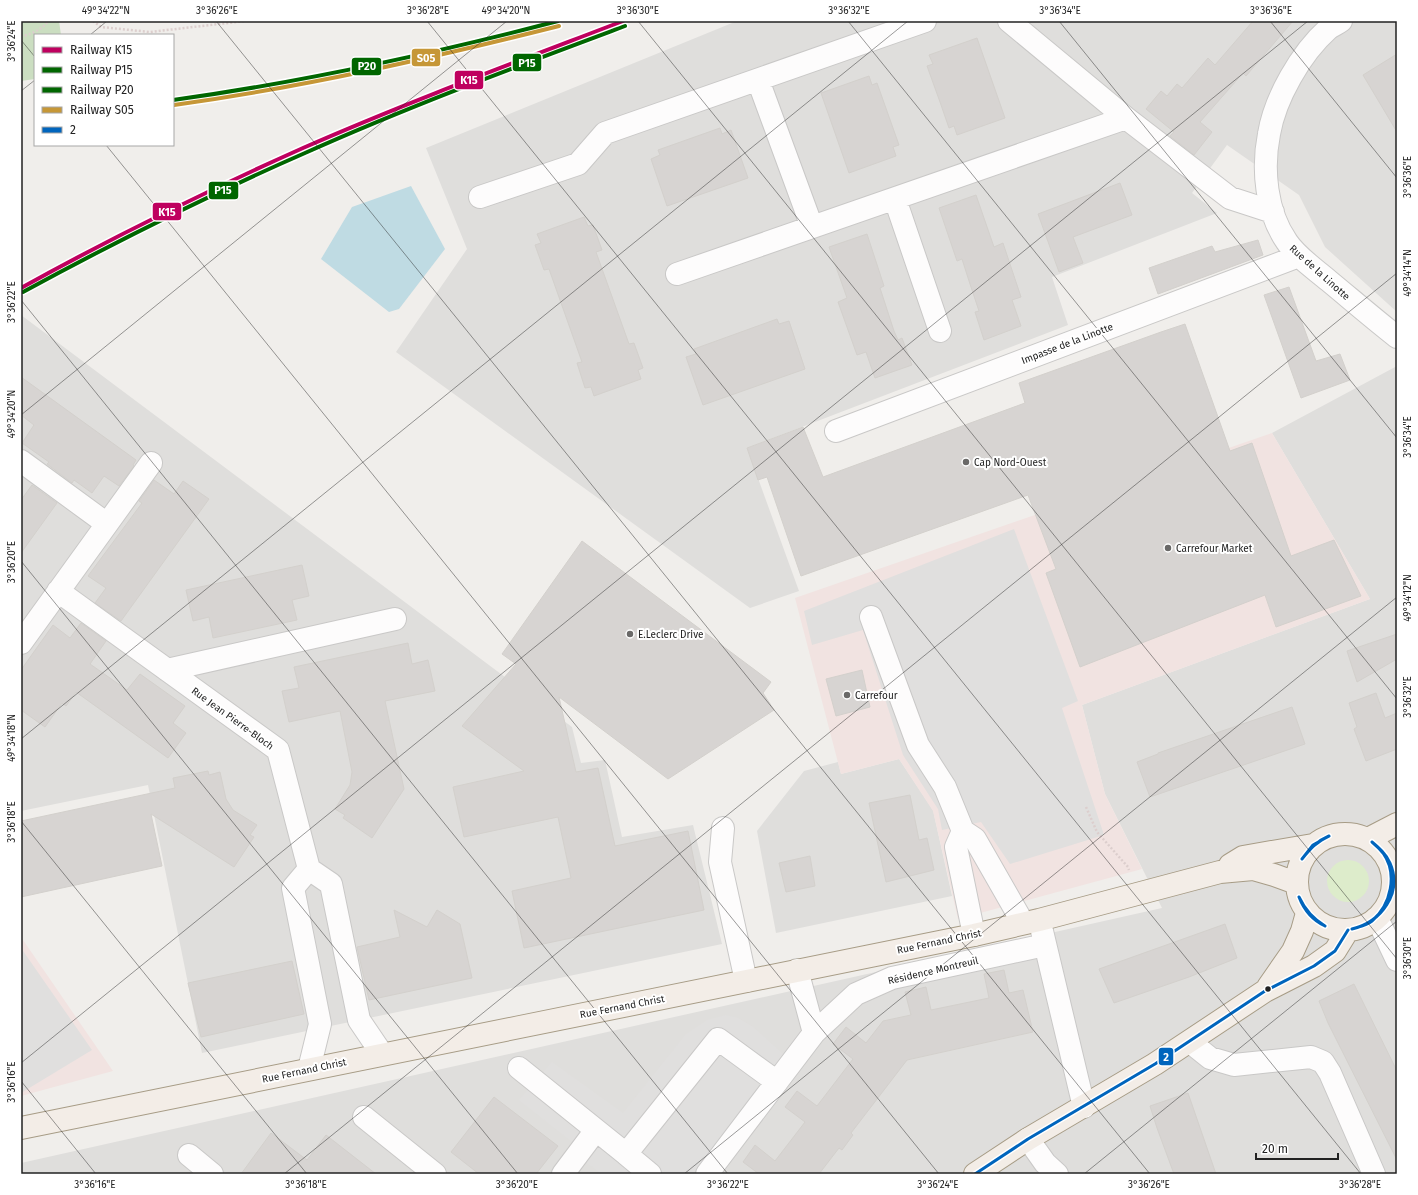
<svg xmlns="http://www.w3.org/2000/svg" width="1418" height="1195" viewBox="0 0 1418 1195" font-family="'Fira Sans',sans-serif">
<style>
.residential{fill:#dfdedc}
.commercial{fill:#f1e3e1}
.grass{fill:#ddeccb}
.forest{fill:#cbdec1}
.parking{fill:#e0dfde}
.water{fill:#bfdbe3}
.building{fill:#d7d4d2;stroke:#d3d0cc}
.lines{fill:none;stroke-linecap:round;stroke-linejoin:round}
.minor-casing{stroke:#c9c8c7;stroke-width:24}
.major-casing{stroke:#a79c86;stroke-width:24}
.path{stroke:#dccecd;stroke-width:2.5;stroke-dasharray:2 2;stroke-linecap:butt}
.minor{stroke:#fdfcfc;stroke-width:22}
.major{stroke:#f3ede7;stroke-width:22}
.bus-1-casing{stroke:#fff;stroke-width:6}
.bus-1{stroke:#0065bd;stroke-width:3}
.rail-1-casing{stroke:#fff;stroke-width:7}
.rail-2-casing{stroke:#fff;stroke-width:7}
.rail-3-casing{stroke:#fff;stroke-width:7}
.rail-4-casing{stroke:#fff;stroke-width:7}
.rail-1{stroke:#bf005f;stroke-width:4}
.rail-2{stroke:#060;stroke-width:4}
.rail-3{stroke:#060;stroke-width:4}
.rail-4{stroke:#c69737;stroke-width:4}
.ticks{fill:none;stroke:#222;stroke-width:1;stroke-opacity:0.45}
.poi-dot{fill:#6a6968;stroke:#fff;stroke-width:1.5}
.bus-dot{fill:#222;stroke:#fff;stroke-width:1.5}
.labels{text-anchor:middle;stroke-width:4;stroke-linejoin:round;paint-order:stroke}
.street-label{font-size:10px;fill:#222;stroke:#fff}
.poi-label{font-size:10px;fill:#222;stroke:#fff;text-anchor:start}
.line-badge{stroke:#fff;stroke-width:1.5}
.badge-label{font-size:11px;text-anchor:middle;font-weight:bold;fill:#fff}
.neatline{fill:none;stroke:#222;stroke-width:1.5}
.ticks-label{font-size:10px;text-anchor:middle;fill:#222}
</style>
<rect width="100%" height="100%" fill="#f0eeeb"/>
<path class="residential" d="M737,21H1397V312L1325,247L1299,195L1227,145L1192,193L1217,213L1052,277L1068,325L747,448L799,591L750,608L396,352L467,249L426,148Z
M21,315L572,727L581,763L605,760L622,837L693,825L722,944L202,1053L148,785L21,811Z
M1397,366V1174H21V1163L1162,908L1105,794L1082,705L1370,599L1272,433Z
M899,759L933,810L952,896L776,933L757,831L804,771L838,762L841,774Z"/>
<path class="commercial" d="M1272,433L1370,599L1082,705L1105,794L1142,869L958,919L933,811L899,759L841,774L795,598Z
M21,937L113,1071L21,1096Z"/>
<path class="grass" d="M1327 881a21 21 0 1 1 42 0a21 21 0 1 1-42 0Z"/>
<path class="forest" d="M21,21H59L61,35H35V79L21,81Z"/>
<path class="parking" d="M1014,529L1078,701L1062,708L1104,835L1010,864L981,822L942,830L938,809L903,755L863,630L812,645L804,611Z
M21,948L92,1050L21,1093Z
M726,1015L738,1018L753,1027L792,1062L707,1174H602L577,1156L581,1149L519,1100L552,1062L623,1113L686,1034L707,1020Z"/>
<path class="water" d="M411,186L445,249L399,309L389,312L321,259L352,207Z"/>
<path class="building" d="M1253,21H1293L1246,76L1243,73L1200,122L1212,132L1194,155L1170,136L1174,132L1146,109L1161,91L1167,96L1177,84L1182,88L1208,58L1215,65Z
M977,38L1005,118L957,135L954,126L949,128L940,102L927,66L933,64L929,55Z
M1397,54V132L1363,75Z
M869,76L872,85L877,83L899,145L893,147L896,156L849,173L821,93Z
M720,128L722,134L731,130L748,178L667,206L651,159L660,155L658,150Z
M1120,183L1132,215L1073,237L1083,263L1059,272L1038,214Z
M976,195L994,247L1003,243L1021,297L1012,300L1021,326L984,340L975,312L979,311L970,284L962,259L957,261L939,208Z
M584,217L588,226L593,225L602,250L596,252L629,344L634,343L643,368L638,370L641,379L594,396L591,387L585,388L577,363L582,362L549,269L544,270L535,245L541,243L537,234Z
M867,234L884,286L880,288L894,331L898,340L902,338L912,365L875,378L866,352L857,355L838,302L847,298L829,247Z
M1258,240L1263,255L1158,294L1149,268L1212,246L1215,252Z
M1289,287L1316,361L1340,354L1350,380L1301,398L1264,295Z
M777,319L779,324L789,321L805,369L703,405L686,357L696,354L694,349Z
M1185,324L1230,451L1252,443L1291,556L1334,540L1361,596L1276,627L1265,595L1080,667L1046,573L1056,569L1028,495L801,576L767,477L758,480L747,448L803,427L823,477L1025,403L1019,383L1161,332Z
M21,377L136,460L133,465L134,466L119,486L104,476L92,493L74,480L72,483L47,464L49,462L22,443L34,425L21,415Z
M154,480L174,494L183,481L209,499L121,621L95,603L106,588L88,576L142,503L139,501Z
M32,485L57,503L21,553V500Z
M582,541L771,682L763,693L774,710L668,779L559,697L576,772L598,768L615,846L688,831L704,910L524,948L512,891L571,878L558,817L464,837L453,787L524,771L462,726L516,664L502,654Z
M302,565L309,596L292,600L297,620L213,638L209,617L193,621L186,590Z
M81,623L106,641L90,664L127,690L140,674L185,706L173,723L186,733L168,758L76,692L66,706L62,703L45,727L21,710V670L53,625L70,638Z
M1397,634V659L1357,682L1347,651Z
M408,643L412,664L428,660L435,691L385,701L404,789L372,838L343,818L345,815L335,809L350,785L352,772L340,711L289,722L282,691L299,688L294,667Z
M862,670L870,707L836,716L826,679Z
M1376,693L1385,718L1397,713V749L1366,761L1354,729L1357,727L1349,703Z
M1292,707L1305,744L1150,797L1137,762L1158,754V753Z
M208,771L209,775L220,772L226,799L233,810L257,825L250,835L254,837L234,867L151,814L162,866L21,897V821L175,788L173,778Z
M910,795L919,840L927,838L934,870L886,882L869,803Z
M810,856L815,886L786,892L779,863Z
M394,910L427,927L437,910L460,924L472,978L369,1000L357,947L400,937Z
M1225,924L1237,958L1189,977L1114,1003L1099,969Z
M292,961L304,1014L201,1037L188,983Z
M1004,970L1009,993L1023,990L1033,1032L907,1060L851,1133L853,1135L842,1150L839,1148L819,1174H759L743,1162L755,1145L775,1161L805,1122L785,1107L797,1091L817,1106L853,1059L833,1044L846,1027L866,1043L883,1021L911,1015L905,992L926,987L931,1010L989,998L984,974Z
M1354,984L1397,1071V1160L1328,1023L1319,1001Z
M1188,1093L1216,1174H1174L1157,1128L1150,1106Z
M494,1097L558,1146L536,1174H479L451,1152Z
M271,1133L307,1160L326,1135L376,1174H241Z"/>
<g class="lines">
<defs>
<path id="minor" d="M1009,21L1126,118L1230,198L1273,212
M1341,21C1337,24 1332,26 1328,29C1301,53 1275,98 1269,134C1262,169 1266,212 1287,242C1297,257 1315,269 1329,281C1352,300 1374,319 1397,337
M758,80L812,227
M480,197L578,164L605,133L925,21
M895,199L940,331
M677,274L1126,118
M836,431L1299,256
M21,461L107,524L21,643
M107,524L151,463
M58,591L278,750L309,869L331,884L359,1020L382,1054
M871,617L918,745L945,787L963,831
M167,670L395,619
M723,828L720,862L746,981
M1377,918L1397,960
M1042,931L1084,1107
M974,935L956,847L963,831L975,839L1023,923
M814,1033L856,994L892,978L1045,945
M1190,1042L1210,1058L1234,1065L1311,1057L1323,1062L1330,1073L1374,1174
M519,1068L626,1154
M309,1069L320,1024L293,888L309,869
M364,1117L435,1174
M1028,1139L1045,1163L1057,1174
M189,1155L212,1174
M563,1174L596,1130
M650,1174L626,1154L718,1039L777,1082
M707,1174L814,1033L797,970"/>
<path id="major" d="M1297 882a48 48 0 1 1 96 0a48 48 0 1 1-96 0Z
M1368,839L1397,824
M1230,865L1243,857L1313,845
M1268,987L1293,951L1302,931L1307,913
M21,1128L974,935L1039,920L1220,872L1253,869L1274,875L1296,883
M975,1174L1028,1139L1155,1064L1265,991L1314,966L1335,951L1348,930"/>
</defs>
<use href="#minor" class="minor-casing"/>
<use href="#major" class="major-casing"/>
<path class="path" d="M93,21L101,27L150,32L245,21
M21,36C29,36 44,28 48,21
M1086,807L1097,832L1128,867L1129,870"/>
<use href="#minor" class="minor"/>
<use href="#major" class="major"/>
<defs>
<path id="bus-1" d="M1302,859L1313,845L1329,836
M1302,859C1310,849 1317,841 1329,836
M1299,897C1305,910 1313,919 1325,926
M1299,897C1304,910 1312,920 1325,926
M1352,929C1358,927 1367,925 1372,921C1391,905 1398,874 1383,853C1380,849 1376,845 1372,842
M1352,929C1381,922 1403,893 1390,863C1386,854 1379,848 1372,842
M975,1174L1028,1139L1155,1064L1265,991L1314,966L1335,951L1348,930"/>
</defs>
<use href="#bus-1" class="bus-1-casing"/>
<use href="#bus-1" class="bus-1"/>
<defs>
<path id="rail-1" d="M21,288C113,237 207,191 303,148C408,102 516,62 623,21"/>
<path id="rail-2" d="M23,292C115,242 209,195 305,153C410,106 518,66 625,26"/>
<path id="rail-3" d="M173,100C303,82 431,54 558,21"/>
<path id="rail-4" d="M174,105C304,87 432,58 559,26"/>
</defs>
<use href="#rail-1" class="rail-1-casing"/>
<use href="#rail-2" class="rail-2-casing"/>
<use href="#rail-3" class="rail-3-casing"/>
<use href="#rail-4" class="rail-4-casing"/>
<use href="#rail-1" class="rail-1"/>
<use href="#rail-2" class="rail-2"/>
<use href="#rail-3" class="rail-3"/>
<use href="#rail-4" class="rail-4"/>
</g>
<path class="ticks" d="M216,21L1150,1174M427,21L1361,1174M638,21L1397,959M848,21L1397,699M1059,21L1397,438M1270,21L1397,178M90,35L107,21M21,40L35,57M21,91L35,80M106,145L939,1174M21,300L728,1174M21,415L507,21M21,561L518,1174M21,739L908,21M21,821L307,1174M21,1063L1308,21M21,1081L96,1174M284,1174L1397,273M684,1174L1397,597M1084,1174L1397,921"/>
<g class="poi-dot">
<circle cx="966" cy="462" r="4"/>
<circle cx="1168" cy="548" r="4"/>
<circle cx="630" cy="634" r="4"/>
<circle cx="847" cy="695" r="4"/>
</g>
<circle class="bus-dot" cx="1268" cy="989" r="3.5"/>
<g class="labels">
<g class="street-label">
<text transform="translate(1320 272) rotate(42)" y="4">Rue de la Linotte</text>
<text transform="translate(1067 343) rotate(-21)" y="4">Impasse de la Linotte</text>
<text transform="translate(233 718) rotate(36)" y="4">Rue Jean Pierre-Bloch</text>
<text transform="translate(939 941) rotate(-12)" y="4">Rue Fernand Christ</text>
<text transform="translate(933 970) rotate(-13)" y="4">Résidence Montreuil</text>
<text transform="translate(622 1006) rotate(-11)" y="4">Rue Fernand Christ</text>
<text transform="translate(304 1070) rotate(-12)" y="4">Rue Fernand Christ</text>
</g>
<g class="poi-label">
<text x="974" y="466">Cap Nord-Ouest</text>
<text x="1176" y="552">Carrefour Market</text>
<text x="638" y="638">E.Leclerc Drive</text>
<text x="855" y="699">Carrefour</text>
</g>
</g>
<g class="line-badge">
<rect x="411" y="48" width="30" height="19" rx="4" fill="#c69737"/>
<rect x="512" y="53" width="30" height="19" rx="4" fill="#060"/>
<rect x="351" y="57" width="31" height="19" rx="4" fill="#060"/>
<rect x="454" y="70" width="30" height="20" rx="4" fill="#bf005f"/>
<rect x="208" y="181" width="31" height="19" rx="4" fill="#060"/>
<rect x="152" y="202" width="30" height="19" rx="4" fill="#bf005f"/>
<rect x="1158" y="1047" width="16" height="19" rx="4" fill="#0065bd"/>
</g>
<g class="badge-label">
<text x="426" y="62">S05</text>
<text x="527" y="67">P15</text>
<text x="367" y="70">P20</text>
<text x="469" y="84">K15</text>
<text x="223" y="194">P15</text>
<text x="167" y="216">K15</text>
<text x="1166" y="1061">2</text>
</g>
<rect width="1418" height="1195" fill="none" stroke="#ffffff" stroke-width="44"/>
<rect x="34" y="34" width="140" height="112" fill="#ffffff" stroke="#a7a7a7"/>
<rect x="42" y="47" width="20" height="6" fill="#bf005f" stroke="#a7a7a7"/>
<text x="70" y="54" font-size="12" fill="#222222">Railway K15</text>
<rect x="42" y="67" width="20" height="6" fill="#006600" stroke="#a7a7a7"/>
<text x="70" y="74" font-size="12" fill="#222222">Railway P15</text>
<rect x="42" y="87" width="20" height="6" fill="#006600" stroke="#a7a7a7"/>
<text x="70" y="94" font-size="12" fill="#222222">Railway P20</text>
<rect x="42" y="107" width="20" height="6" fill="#c69737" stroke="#a7a7a7"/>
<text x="70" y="114" font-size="12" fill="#222222">Railway S05</text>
<rect x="42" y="127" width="20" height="6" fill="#0065bd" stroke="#a7a7a7"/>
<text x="70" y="134" font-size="12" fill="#222222">2</text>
<path d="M1256 1153v6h82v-6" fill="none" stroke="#222222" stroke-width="2"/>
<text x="1262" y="1153" font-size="12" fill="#222222" stroke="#ffffff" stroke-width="3" paint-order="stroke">20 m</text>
<rect x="22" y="22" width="1374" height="1151" class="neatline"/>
<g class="ticks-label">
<text x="106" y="14">49°34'22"N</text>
<text x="217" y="14">3°36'26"E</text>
<text x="428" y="14">3°36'28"E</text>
<text x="506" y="14">49°34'20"N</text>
<text x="638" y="14">3°36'30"E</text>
<text x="849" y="14">3°36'32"E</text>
<text x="1060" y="14">3°36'34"E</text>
<text x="1271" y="14">3°36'36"E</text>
<text transform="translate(11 41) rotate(-90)" y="4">3°36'24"E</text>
<text transform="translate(1407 177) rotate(-90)" y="4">3°36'36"E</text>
<text transform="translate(1407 273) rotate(-90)" y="4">49°34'14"N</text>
<text transform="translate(11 302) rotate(-90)" y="4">3°36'22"E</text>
<text transform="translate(11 414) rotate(-90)" y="4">49°34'20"N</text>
<text transform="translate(1407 437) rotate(-90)" y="4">3°36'34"E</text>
<text transform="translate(11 562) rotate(-90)" y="4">3°36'20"E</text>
<text transform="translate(1407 598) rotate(-90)" y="4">49°34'12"N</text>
<text transform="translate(1407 697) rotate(-90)" y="4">3°36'32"E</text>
<text transform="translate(11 738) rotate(-90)" y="4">49°34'18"N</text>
<text transform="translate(11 822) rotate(-90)" y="4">3°36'18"E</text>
<text transform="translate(1407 958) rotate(-90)" y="4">3°36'30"E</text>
<text transform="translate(11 1082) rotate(-90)" y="4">3°36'16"E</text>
<text x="95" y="1188">3°36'16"E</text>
<text x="306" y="1188">3°36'18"E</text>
<text x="517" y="1188">3°36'20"E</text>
<text x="728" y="1188">3°36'22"E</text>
<text x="938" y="1188">3°36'24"E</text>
<text x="1149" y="1188">3°36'26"E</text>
<text x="1360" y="1188">3°36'28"E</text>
</g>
</svg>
